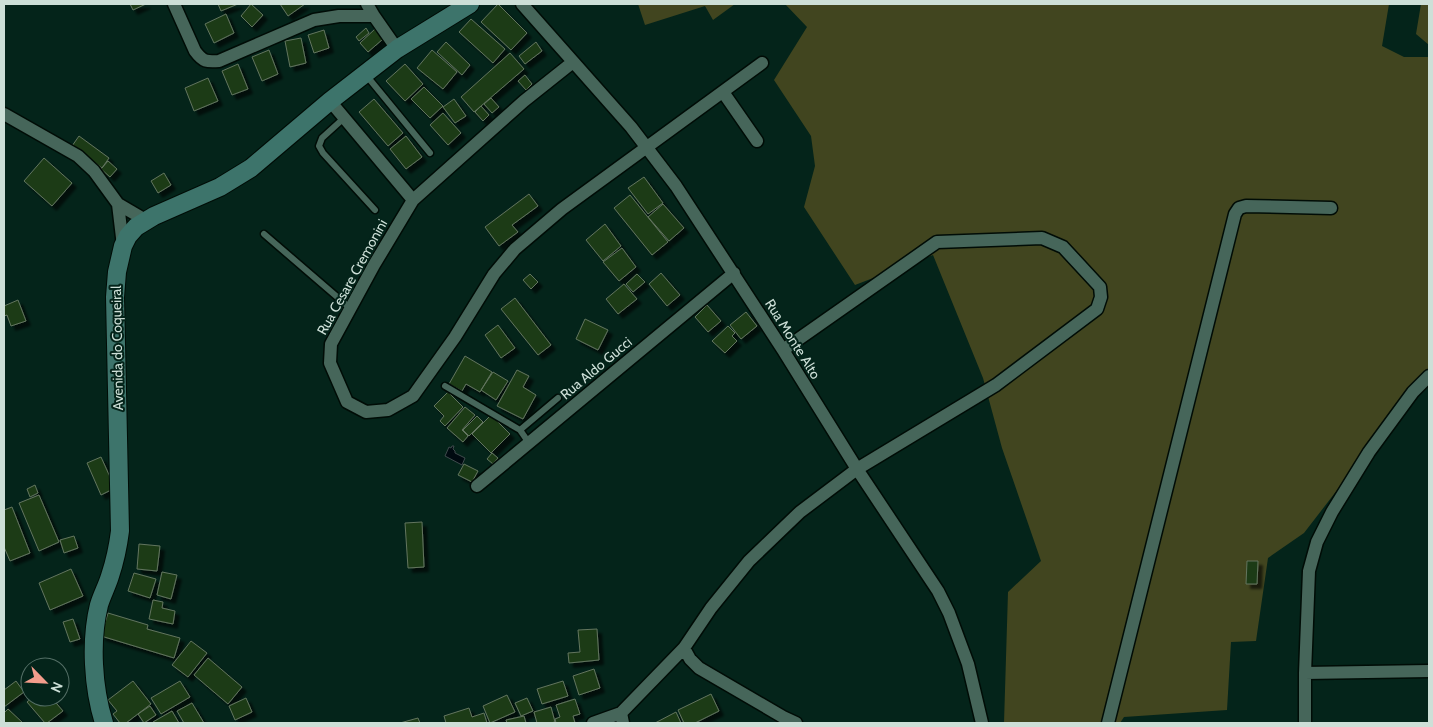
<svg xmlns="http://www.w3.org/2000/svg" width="1433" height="727" viewBox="0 0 1433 727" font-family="Cabin,sans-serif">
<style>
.green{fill:#41451f}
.water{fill:#000a10;stroke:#3e4a4c}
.building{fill:#1e3b19;stroke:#62755e;filter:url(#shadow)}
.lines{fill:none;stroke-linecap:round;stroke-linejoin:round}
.service-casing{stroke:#000c06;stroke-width:9}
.minor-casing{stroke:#000c06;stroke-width:15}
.secondary-casing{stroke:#000c06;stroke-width:20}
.service{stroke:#46665a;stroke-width:6}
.minor{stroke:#46665a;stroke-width:12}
.secondary{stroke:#3d746b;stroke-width:18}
.labels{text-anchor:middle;stroke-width:4;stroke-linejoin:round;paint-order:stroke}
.street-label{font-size:14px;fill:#cddfd7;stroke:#04241a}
</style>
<defs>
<filter id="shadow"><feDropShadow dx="4.5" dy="4.5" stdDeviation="1" flood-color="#0009"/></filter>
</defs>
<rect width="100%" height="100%" fill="#04241a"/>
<path class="green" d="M638,4H735L713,20L705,6L645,25Z
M785,4H1389L1382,46L1404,57H1429V371L1304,533L1268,558L1256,641L1231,642L1227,710L1124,717L1120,723H1004L1008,592L1041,561L1002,448L983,378L933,255L855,285L804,207L815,166L811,136L774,80L807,27Z
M1421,4H1429V45L1416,34Z"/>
<path class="water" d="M452,446H454L453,449L455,451V453L465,458L462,465L445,456L449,447L451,448Z"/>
<path class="building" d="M130,4H146L133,10Z
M218,4H238L221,11Z
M251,4L263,15L252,27L241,16Z
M280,4H305L288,16Z
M498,4L527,33L511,50L481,22Z
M226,14L234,33L214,43L205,24Z
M471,19L505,49L493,63L459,32Z
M366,28L369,33L359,41L356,37Z
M375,29L383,39L368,52L360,43Z
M324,30L329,48L314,53L308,35Z
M301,38L306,63L290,67L285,41Z
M446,42L470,65L462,75L437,52Z
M536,42L542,51L525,64L519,56Z
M269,50L278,74L262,81L252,57Z
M432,50L457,72L443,89L417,68Z
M510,53L524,69L474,112L461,97Z
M238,64L248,89L232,95L222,71Z
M405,64L423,84L405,101L386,81Z
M525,75L532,84L526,90L518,81Z
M208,78L218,101L194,111L185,88Z
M424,87L443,106L430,118L411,99Z
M491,98L499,107L492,113L484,104Z
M374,99L403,133L388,146L359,112Z
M454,99L466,116L455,123L443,107Z
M481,106L489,115L483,121L475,112Z
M443,113L461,133L448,145L430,125Z
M79,136L109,158L102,168L72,146Z
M406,136L422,157L406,169L390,149Z
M44,158L72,183L52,206L24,181Z
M108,161L117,169L110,177L101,169Z
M164,173L171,185L158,193L151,181Z
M644,177L663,203L648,214L628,188Z
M529,194L538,206L512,225L518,232L499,246L485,227Z
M630,195L668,242L652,255L614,208Z
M663,204L684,228L669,241L648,217Z
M605,224L621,246L603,261L586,240Z
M622,248L636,267L619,281L603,262Z
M661,273L680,295L667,306L649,284Z
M530,274L538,282L531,289L523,280Z
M637,274L645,282L633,292L626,284Z
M624,284L637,299L618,314L606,299Z
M515,298L551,345L538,355L501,309Z
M18,300L26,321L11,326L7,315L4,316V306Z
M707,305L721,321L708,332L695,317Z
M746,312L757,326L741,339L730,325Z
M585,319L608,330L598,350L576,339Z
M498,325L515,348L501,358L485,335Z
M728,326L735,333L732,336L737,341L725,353L712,341Z
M465,356L492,372L480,392L466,384L462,391L449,384Z
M517,370L529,376L523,387L536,395L523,419L497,406Z
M493,372L508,381L496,400L481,390Z
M448,392L463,407L445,426L440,421L444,416L434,406Z
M465,407L475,415L462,430L468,436L463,442L447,428Z
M491,415L510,434L491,453L472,434Z
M477,416L483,422L469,436L463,430Z
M492,453L498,458L493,464L487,459Z
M101,457L115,488L101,495L87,463Z
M464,464L478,471L472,482L458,475Z
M35,485L38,493L30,497L27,489Z
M39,495L59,542L39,551L19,503Z
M12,507L30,553L10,561L4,547V510Z
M422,522L424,567L408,568L405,523Z
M74,536L78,548L64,553L60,540Z
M139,544L160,546L157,571L137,569Z
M1247,561H1258L1257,584H1246Z
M71,569L83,596L50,610L39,583Z
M162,572L177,575L171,599L157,595Z
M134,573L156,579L150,598L128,591Z
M153,600L163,602L162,608L175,611L173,624L149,619Z
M108,613L148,625L147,629L180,638L174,658L101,636Z
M73,619L80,639L70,642L63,622Z
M597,629L599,660L569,663L568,653L580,652L578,630Z
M191,641L207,653L188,677L172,665Z
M208,658L242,687L228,704L194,675Z
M594,669L600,688L579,695L573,676Z
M16,681L24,692L4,707V690Z
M133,681L151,704L126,723H120L113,714L117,711L108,700Z
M180,681L190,697L161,714L151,698Z
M563,681L568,696L542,704L537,689Z
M711,694L719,711L695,723H684L678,710Z
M507,695L515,712L490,723L483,706Z
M33,697H51L63,711L47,723H45L27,702Z
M246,698L252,712L235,720L229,706Z
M527,698L533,711L521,716L515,703Z
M575,699L580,714L573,716L575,723H556L555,719L560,717L556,705Z
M192,703L204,723H184L177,711Z
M150,706L156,715L144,723L138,714Z
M551,707L555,722L550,723H537L534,712Z
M469,708L472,717L484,713L487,723H445H446L444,716Z
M8,709L23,723H4V713Z
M172,711L179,723H154L153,722Z
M676,712L681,723H655Z
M524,716L526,723H507L506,720Z
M418,718L420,723H400Z"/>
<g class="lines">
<defs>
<path id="service" d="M366,75L430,153
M344,118L322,138L319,146L323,153L375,210
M264,234L350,308
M445,386L520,430L529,443
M520,430L558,398"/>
<path id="minor" d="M174,4L195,51C203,62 207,62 219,61L314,20L339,16H374L397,49
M367,4L374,16
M522,4L631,127L676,186L783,350L857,469L938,591L949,613L968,664L982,723
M573,62L524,101L413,200L374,265L331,344L330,363L347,402L366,412L388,410L413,396L455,337L494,274L515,249L562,209L762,63
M723,92L757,141
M330,101L413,200
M4,114L78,156L94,171L118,204L147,221
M118,204L123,246
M477,486L734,273
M684,648L690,659L699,668L783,717L796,723
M1305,673L1429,671
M593,723L621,713
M623,723L621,713L684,648L711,608L749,561L800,512L857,469L996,385L1097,309L1101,297L1100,287L1063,247L1042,238L937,242L783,350
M1108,723L1235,214L1239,208L1246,206L1331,208
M1305,723V673L1309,571L1317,542L1332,512L1369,452L1413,392L1429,376"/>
<path id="secondary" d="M104,723C93,688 90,641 99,605C102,595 107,586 110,576C115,561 118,547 120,531L115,297L117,272L123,246L128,236L136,227L154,216L220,187L251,168L330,101L397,49L470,4"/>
</defs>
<use href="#service" class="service-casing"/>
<use href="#minor" class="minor-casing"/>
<use href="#secondary" class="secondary-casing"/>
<use href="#service" class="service"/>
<use href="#minor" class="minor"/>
<use href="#secondary" class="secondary"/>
</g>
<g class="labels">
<g class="street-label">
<text transform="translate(352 277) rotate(-61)" y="5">Rua Cesare Cremonini</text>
<text transform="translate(793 339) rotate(58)" y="5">Rua Monte Alto</text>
<text transform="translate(117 348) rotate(-91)" y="5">Avenida do Coqueiral</text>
<text transform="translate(596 368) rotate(-40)" y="5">Rua Aldo Gucci</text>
</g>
</g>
<rect width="1433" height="727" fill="none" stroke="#cddfd7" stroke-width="10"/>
<g transform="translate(45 682) rotate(114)"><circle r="24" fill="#04241a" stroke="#546f66"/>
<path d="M0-4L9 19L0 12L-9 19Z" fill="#f49d8c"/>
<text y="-8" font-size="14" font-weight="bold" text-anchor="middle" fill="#cddfd7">N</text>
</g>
</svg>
